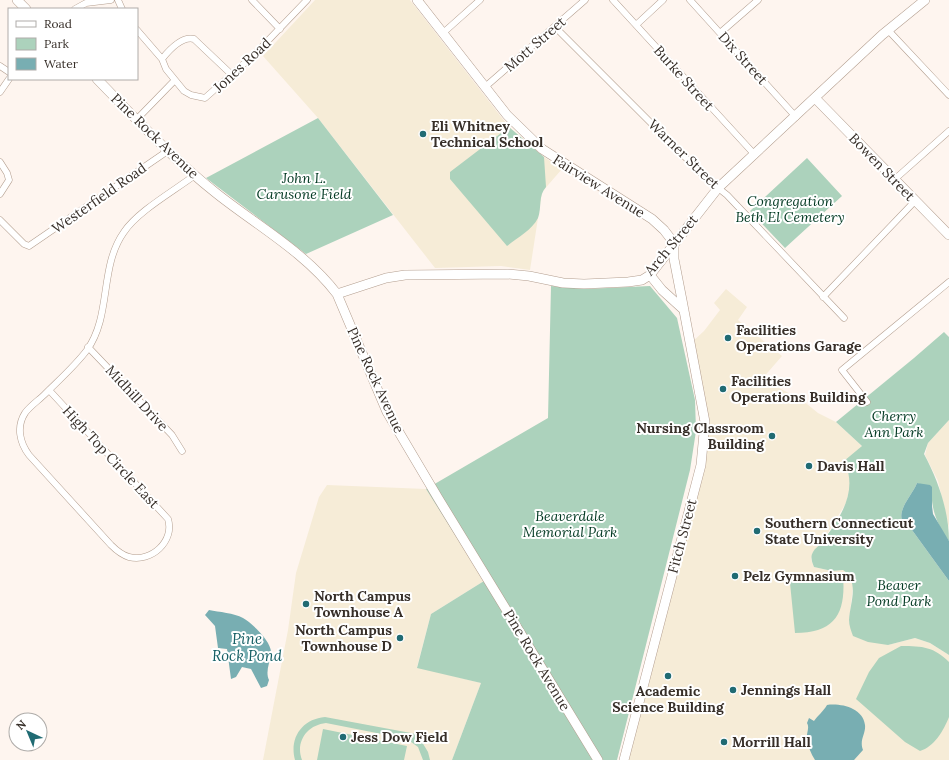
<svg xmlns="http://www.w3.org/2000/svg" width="949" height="760" viewBox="0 0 949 760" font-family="Lora,serif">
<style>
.education{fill:#f6ecd7}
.green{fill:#acd2bc}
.water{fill:#78aeb2}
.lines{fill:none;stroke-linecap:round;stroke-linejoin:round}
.street-casing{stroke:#b39e8f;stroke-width:7}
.secondary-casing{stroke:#b39e8f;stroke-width:10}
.street{stroke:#fff;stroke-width:6}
.secondary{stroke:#fff;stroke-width:9}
.poi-dot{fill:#206b73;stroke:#fff;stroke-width:1.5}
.labels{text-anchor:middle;stroke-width:4;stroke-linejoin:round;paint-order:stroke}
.street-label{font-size:14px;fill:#372f29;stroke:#fff}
.poi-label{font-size:14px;font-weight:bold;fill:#372f29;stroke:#fff;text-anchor:start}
.park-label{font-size:14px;font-style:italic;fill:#003821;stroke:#fff}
.water-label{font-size:15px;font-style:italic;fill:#155f64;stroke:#fff}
</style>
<rect width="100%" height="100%" fill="#fef5ef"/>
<path class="education" d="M315,0H410L509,127L544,157L562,169L542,192L530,270L501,266L435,268L318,118L263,56Z
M726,289L747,307L738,320L782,356L762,379L802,400L818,413L836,422L862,446L847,468L851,484L846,503L821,544L813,552L811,559L814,567L832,571L843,570L849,574L853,586L849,622L888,645L915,638L930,643L949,655V760H624L701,465L705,422L691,343L704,331L720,310L714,303Z
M949,420V528L938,481L925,455L928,443Z
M327,485L426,489L484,581L431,614L417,667L481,683L452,760H263L288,630L296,573L319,497Z"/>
<path class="green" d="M318,118L393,215L306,254L206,178Z
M509,127L544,157L546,187C538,196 542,207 538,218C532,230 517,238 507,246L450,179V172Z
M807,158L842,196L785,248L750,211Z
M551,286L586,289L650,286L677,318L695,400L696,431L690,470L617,760H452L481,683L417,668L431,614L484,581L426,489L548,418Z
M944,332L949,337V420L928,443L924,454C938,480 949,511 949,541C937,526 930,506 932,488L917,483C911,498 888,518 912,530L949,581V655L930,643L915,638L888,645L868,642L853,636C851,631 849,625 849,620C850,603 860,582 843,570L832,571L814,567C812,562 810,557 813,552C815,548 819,546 821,543C840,519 859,491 844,461L862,446L836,422L914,358Z
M843,575C846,613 836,633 795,633L790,583L794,579Z
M901,646C923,646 934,647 949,662V717C944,730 934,747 920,751L905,742L856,699L869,672L879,658Z
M325,717L427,736L425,742H422L428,752L430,760H423L418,747L407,739L326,723C307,725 295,742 302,760H295C289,738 302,719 325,717Z
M323,729L407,746L404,760H317Z"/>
<path class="water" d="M917,483L930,485L932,487V506L933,514L949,541V581L912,530C888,518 911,498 917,483Z
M209,610C219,612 234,613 243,618C252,623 272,642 271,653C270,663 265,671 269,680L267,686L261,688L251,669L242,667L236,677L231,679L227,649L218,648L215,626L205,615Z
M827,705C841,703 863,708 865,725C866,734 859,740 863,750L854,760H815C811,754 808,746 807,739C806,733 810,728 807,723L809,718L814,721C818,715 823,712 827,705Z"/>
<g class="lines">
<defs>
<path id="street" d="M118,0L122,9
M252,0L280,29
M613,0L755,155
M690,0L796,117
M75,9L86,3L111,0
M636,25L663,0
M555,27L708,180L727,195L844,318
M137,30L162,59L166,69L184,91L191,95L205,98L256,53L307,0
M888,30L949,95
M443,33L480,0
M720,33L758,0
M162,59C170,49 182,36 194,39L232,75
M0,66L9,72
M485,87L585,0
M0,92L9,79
M137,119L174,81
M0,162L7,173L9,180L0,194
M895,179L949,131
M0,220L24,244L29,246L169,150
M823,297L915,201
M88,347L172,435L182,451
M49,390L168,519C175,541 151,563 129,557C122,555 116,550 111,545L29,455C20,443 16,427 25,413C30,406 39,400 45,394C59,380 75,366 87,350C112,315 99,267 124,232C138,211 174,191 195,175
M867,402L842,370L949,282"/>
<path id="secondary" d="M17,0L26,9
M417,0L507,115L542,149L652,219L664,230L674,243
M97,79C135,118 173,159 216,193C256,225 305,252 337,294L387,412L438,498L598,760
M815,98L949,235
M650,275L662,290L684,310
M337,294L386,278L405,275L508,274L529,276L563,283L584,284L628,282L642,280L650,275L718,188L882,35L925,0
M624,760L701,465L705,422L682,300L674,259V243"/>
</defs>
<use href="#street" class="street-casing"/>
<use href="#secondary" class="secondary-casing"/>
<use href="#street" class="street"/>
<use href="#secondary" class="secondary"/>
</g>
<g class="poi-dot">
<circle cx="423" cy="134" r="4"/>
<circle cx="728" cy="338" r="4"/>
<circle cx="723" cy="389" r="4"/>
<circle cx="772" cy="436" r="4"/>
<circle cx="809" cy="466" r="4"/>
<circle cx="757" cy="531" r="4"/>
<circle cx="735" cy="576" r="4"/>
<circle cx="306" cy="604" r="4"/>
<circle cx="400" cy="638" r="4"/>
<circle cx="668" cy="676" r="4"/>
<circle cx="733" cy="690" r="4"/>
<circle cx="343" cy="737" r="4"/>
<circle cx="724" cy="742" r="4"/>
</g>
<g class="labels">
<g class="street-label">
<text transform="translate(535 44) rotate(-41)" y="5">Mott Street</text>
<text transform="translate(743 58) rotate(48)" y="5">Dix Street</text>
<text transform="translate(242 65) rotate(-43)" y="5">Jones Road</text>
<text transform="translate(684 78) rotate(48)" y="5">Burke Street</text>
<text transform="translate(155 136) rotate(44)" y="5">Pine Rock Avenue</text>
<text transform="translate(684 154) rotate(44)" y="5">Warner Street</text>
<text transform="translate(882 167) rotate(46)" y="5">Bowen Street</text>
<text transform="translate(599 186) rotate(32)" y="5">Fairview Avenue</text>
<text transform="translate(99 198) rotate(-35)" y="5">Westerfield Road</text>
<text transform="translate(671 245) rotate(-50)" y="5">Arch Street</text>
<text transform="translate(376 380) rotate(65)" y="5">Pine Rock Avenue</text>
<text transform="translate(137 398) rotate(47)" y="5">Midhill Drive</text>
<text transform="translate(111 457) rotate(47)" y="5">High Top Circle East</text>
<text transform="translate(682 536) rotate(-75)" y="5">Fitch Street</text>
<text transform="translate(537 660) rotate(59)" y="5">Pine Rock Avenue</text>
</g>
<g class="poi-label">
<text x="431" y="131">Eli Whitney<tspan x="431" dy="16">Technical School</tspan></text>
<text x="736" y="335">Facilities<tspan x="736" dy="16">Operations Garage</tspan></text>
<text x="731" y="386">Facilities<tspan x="731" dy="16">Operations Building</tspan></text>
<text x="764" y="433" text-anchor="end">Nursing Classroom<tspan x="764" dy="16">Building</tspan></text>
<text x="817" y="471">Davis Hall</text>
<text x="765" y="528">Southern Connecticut<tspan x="765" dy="16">State University</tspan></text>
<text x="743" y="581">Pelz Gymnasium</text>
<text x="314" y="601">North Campus<tspan x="314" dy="16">Townhouse A</tspan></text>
<text x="392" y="635" text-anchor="end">North Campus<tspan x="392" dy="16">Townhouse D</tspan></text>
<text x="741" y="695">Jennings Hall</text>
<text x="668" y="696" text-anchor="middle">Academic<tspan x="668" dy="16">Science Building</tspan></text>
<text x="351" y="742">Jess Dow Field</text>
<text x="732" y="747">Morrill Hall</text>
</g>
<g class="park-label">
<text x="304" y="183">John L.<tspan x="304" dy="16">Carusone Field</tspan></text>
<text x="790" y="206">Congregation<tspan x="790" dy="16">Beth El Cemetery</tspan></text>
<text x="894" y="421">Cherry<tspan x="894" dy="16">Ann Park</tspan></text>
<text x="570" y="521">Beaverdale<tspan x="570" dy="16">Memorial Park</tspan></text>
<text x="899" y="590">Beaver<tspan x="899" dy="16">Pond Park</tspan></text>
</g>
<g class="water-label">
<text x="247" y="644">Pine<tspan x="247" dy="17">Rock Pond</tspan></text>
</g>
</g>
<rect x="8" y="8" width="130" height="72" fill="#ffffff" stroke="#afaca9"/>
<rect x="16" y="21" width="20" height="6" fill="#ffffff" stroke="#afaca9"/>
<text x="44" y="28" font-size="12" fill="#372f29">Road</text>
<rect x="16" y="38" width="20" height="12" fill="#acd2bc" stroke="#afaca9"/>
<text x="44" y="48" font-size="12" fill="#372f29">Park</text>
<rect x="16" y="58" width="20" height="12" fill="#78aeb2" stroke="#afaca9"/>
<text x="44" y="68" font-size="12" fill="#372f29">Water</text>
<g transform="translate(28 732) rotate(316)"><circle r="19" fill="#ffffff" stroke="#afaca9"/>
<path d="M0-3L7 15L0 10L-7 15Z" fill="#206b73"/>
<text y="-6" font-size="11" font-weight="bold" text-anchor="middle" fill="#372f29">N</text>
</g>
</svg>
